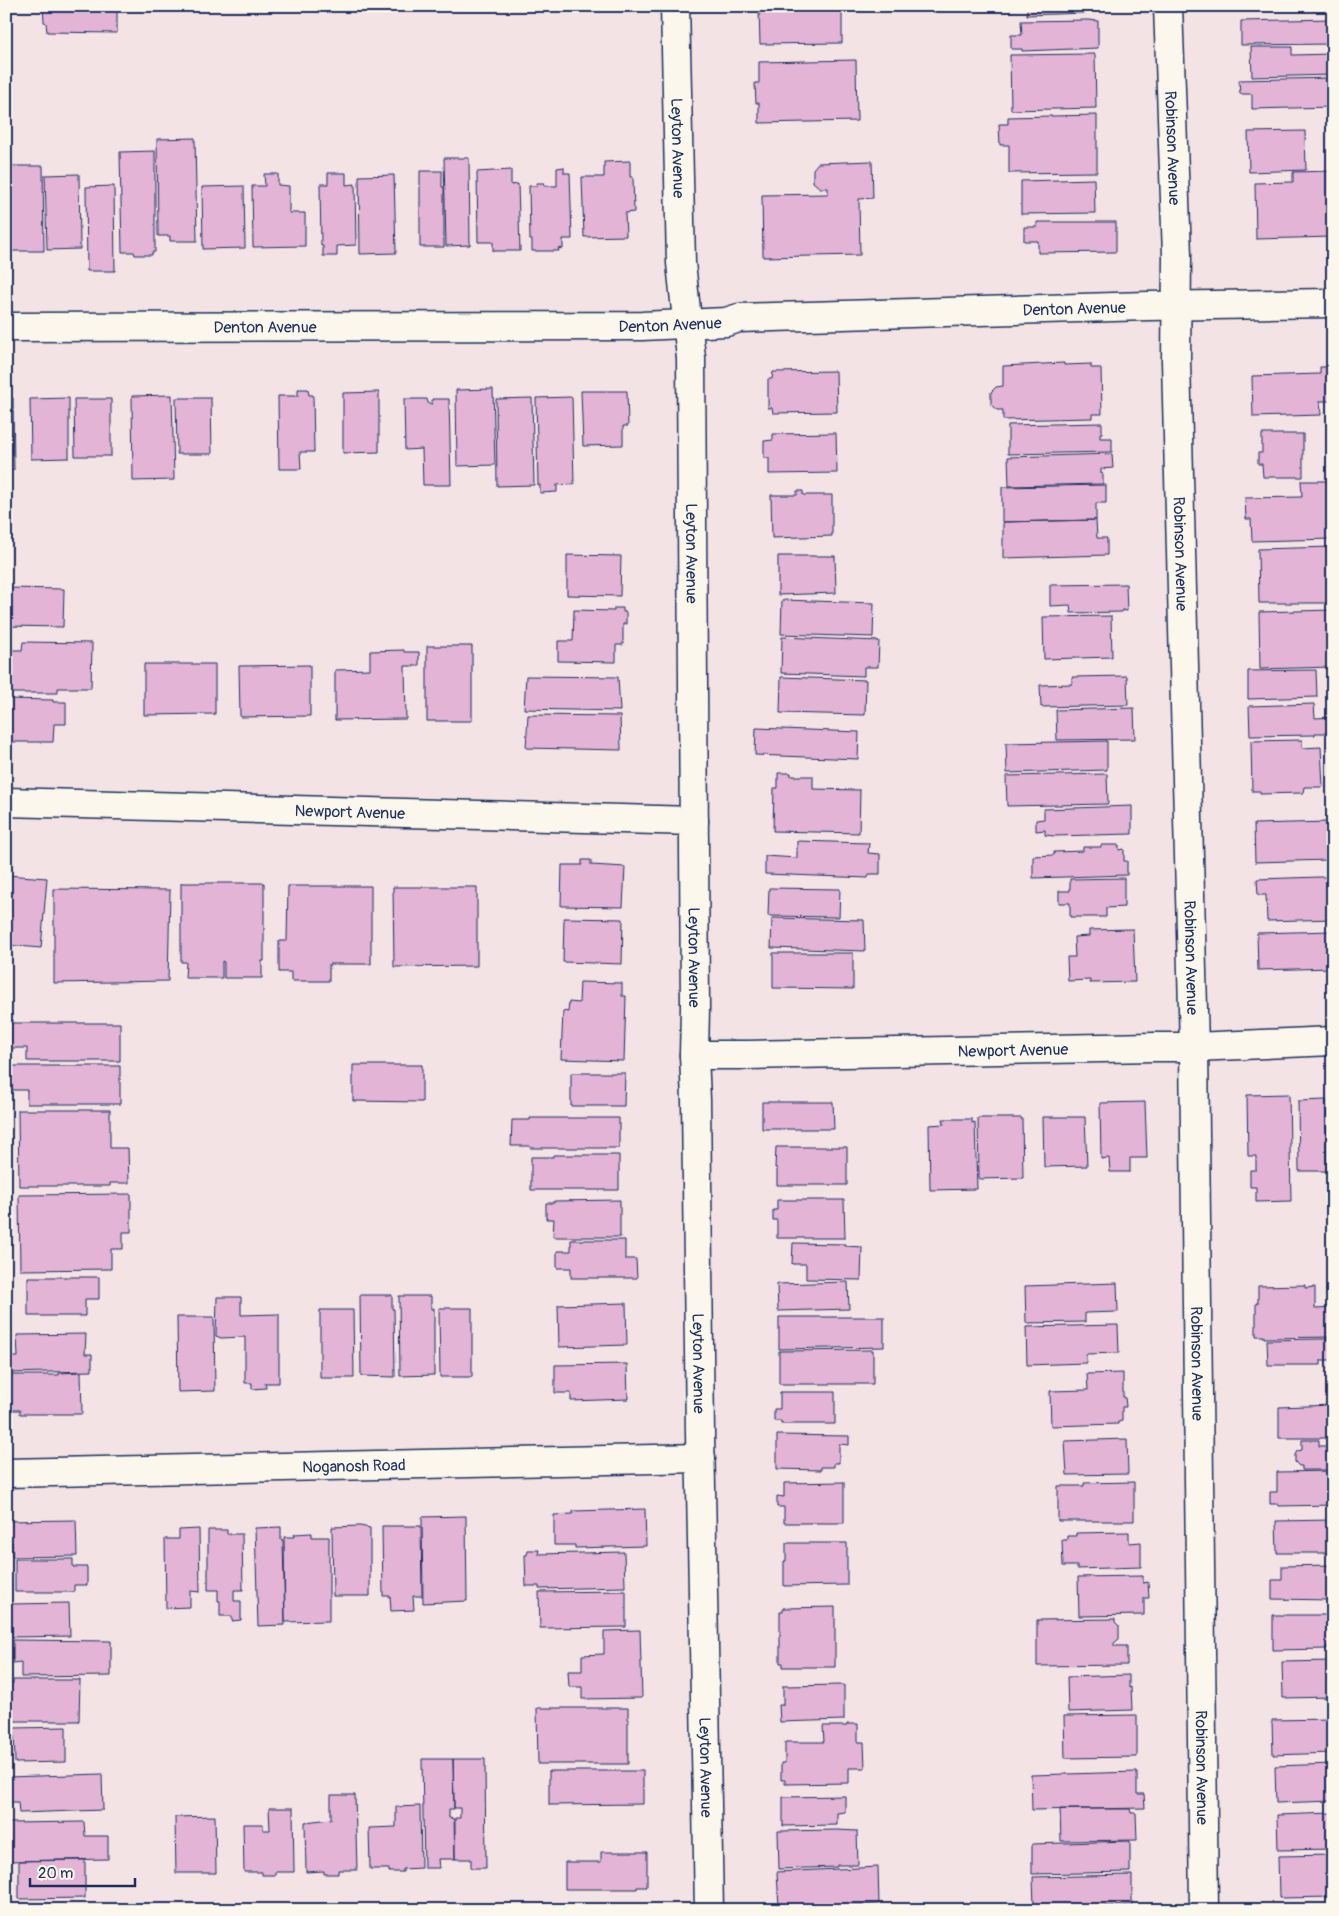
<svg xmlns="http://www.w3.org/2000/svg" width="1339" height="1916" viewBox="0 0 1339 1916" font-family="Pangolin,sans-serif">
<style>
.building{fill:#e3b4d6;stroke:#1b2f5e}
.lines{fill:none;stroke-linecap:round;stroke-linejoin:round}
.minor-casing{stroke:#1b2f5e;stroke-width:31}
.minor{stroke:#fbf7ec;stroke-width:28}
.labels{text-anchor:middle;stroke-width:4;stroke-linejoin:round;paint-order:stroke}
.street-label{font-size:16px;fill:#1b2f5e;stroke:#fbf7ec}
</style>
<rect width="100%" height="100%" fill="#f4e3e5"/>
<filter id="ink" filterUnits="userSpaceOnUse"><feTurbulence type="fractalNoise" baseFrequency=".02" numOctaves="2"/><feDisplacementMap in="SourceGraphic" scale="10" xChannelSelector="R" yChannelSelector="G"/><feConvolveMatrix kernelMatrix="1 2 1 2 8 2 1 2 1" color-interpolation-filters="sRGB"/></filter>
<g filter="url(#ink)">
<path class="building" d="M43,6H117V33L47,32L46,23L44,22Z
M1027,6H1085L1086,13L1027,15Z
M842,9V43L760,44L759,10Z
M1333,19V44L1241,45V21Z
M1088,20L1098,21V48L1022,51V49H1011V35H1022L1021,21Z
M1251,47H1292V55L1333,54V75L1252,77Z
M1095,54L1096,108L1011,110L1010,55Z
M856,60L857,121L759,123V103H756L755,83H759V62Z
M1333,78V107L1252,109V94H1240L1239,80Z
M1097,115V172L1009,173V145H1000L999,124H1008V117Z
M1305,131L1306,170L1249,172L1248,132Z
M195,138L197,241H170V236H158L157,139Z
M155,151V252H152V255H135L134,252H122L120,152Z
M444,158H469L470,245L446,246Z
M630,161V177H633L634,212L625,213L626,236L584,237L582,177H604V162Z
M872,161L873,198L859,199L860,255L763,257L762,195L828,194V188H820L813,182V169L818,163Z
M10,166H43L44,251H11Z
M564,167V173H570L572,239H563V249L558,248L559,251H532V240H530L529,186H536L537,183H544V186H557V168Z
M511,170V185L518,184L520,251H493V242H478L477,172Z
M420,171H442V187H444V247H420Z
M1333,171V237L1256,239L1255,183L1293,182V172Z
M328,173H346V185L355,184L356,245L337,246V256H323V246H321L320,184H328Z
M79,174L80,249L47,250L45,175Z
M264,174H278V185L289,186V213H305V246L253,247L252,186H265Z
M394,175L396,253L360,254L359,176Z
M1094,179L1095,213L1021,214V181Z
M114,186L115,271H87L86,187Z
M244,186L245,248L203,249L202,187Z
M1037,222H1116V252L1038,253V241H1024V227H1037Z
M1064,363V365L1091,364V368H1101L1102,414H1092V418L1003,420V410H997L991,405V392L996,387L1003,386V366Z
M1320,367H1333V401H1320L1321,415L1253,417L1252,376L1320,374Z
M836,371L837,412L773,413L772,408H768V379H772L773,372Z
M298,389H308L309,395H313L314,452H300L301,469H279L278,396H298Z
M493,389L495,465L457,466L456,390Z
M6,390H9V398H13L14,470H6Z
M581,391H627L628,426H623V445L583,446Z
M379,392V452L343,453V393Z
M172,395L174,480L133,481L132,396Z
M572,397L574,484L557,485V492L540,493V485H538L536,398Z
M69,398V458L31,459L30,399Z
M176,398H211L212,454H177Z
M532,398L534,485L497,486L496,399Z
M74,399H111V456H75Z
M404,399H427L428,403L432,404V399H449L451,485H423L422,449L405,450Z
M1102,423V433H1100V438H1112V452L1008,454V425Z
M836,433L837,473L769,474V458H764V441L773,440V434Z
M1262,434H1303V477H1263L1262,464H1258V453H1262Z
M1112,454L1113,468L1101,469V473L1103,474V484L1009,486L1008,457Z
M1301,481H1333V539L1252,541L1251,519H1246L1245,498L1302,497Z
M1106,485V503H1096V520L1002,522V487Z
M797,491H803V495H832V536L772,538L771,495H797Z
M1096,520L1097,538H1107V555L1003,558V522Z
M1333,547V603H1259L1258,549Z
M567,555L621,556L620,596L567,595Z
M778,556H835L836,593L778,595Z
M1126,584L1127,611L1122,610V612L1071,613L1070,605L1050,606V585Z
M6,588L64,589L63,627L6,626Z
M782,600L874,603L873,637L781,634Z
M614,608H623V612H626V624H623V645H616V662L558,661V641H573L574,610L614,611Z
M1333,610V667L1260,669L1259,612Z
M1111,616L1112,657L1044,659L1043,617Z
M782,637L879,641L878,667H864V676L781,673Z
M23,642L92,643L91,688H58V693H6L7,650H22Z
M427,646H472V721H427Z
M404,650V652H419V666H405L406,719L335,720V670L370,669V651Z
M144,664H215V714L144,715Z
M310,665V716L240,717L239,666Z
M1316,670L1317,697L1248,699V671Z
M526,676L618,677L620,711L524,709Z
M1127,676L1128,705L1041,707L1040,685L1072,684V677Z
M781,677L866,680L865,715L780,713Z
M6,699L53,700V702H66V724H54L53,742H6Z
M1314,704L1315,718L1333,717V733H1315V735L1250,736L1249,706Z
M1134,708L1135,739L1057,740L1056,710Z
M528,715L620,716L621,750L526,748Z
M756,728L859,732L858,759L755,755Z
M1302,740V748L1321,747L1323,787H1304L1303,793L1260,794V791H1252L1251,741Z
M1107,741V770L1007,773L1006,743Z
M778,773H791V776H813V789L860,790L859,833L773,831L774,788H778Z
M1107,774L1108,804L1007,806L1006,776Z
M1132,806V834L1054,836L1045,835V830L1036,831V820L1044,819V809Z
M1329,822L1330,860L1255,862L1254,824Z
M797,841L869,843L868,853L880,854V874H869L868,878L765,874V856L797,858Z
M1101,845H1119V850L1124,849V861H1127V875L1033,878V856L1054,855V852L1083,851V847H1101Z
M582,860H591V865L625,867L623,907L561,906L562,865H582Z
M6,875L47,878L41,948L6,945Z
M1321,877H1333V919L1267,921L1266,895H1258L1257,879Z
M1124,878V907L1106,908V917H1070V903H1059V891H1070V879Z
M181,883H264V961H262V978H224V962L222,961V978H185L186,962H181Z
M288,886H371V964H329V981H291V972H279V941H287Z
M393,887H477V966L394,967Z
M769,888L840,889L839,917L768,916Z
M54,889L170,890L168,981L54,983Z
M564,918L623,919L622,964L563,962Z
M772,918L864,920L865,951L771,948Z
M1133,929L1135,982L1090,983V980L1068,981L1067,957H1075L1074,937L1089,936V930Z
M1333,931V968L1258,970L1257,933Z
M773,953H853V989L773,988Z
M580,982L622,983V996H626L624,1061L561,1059L563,1011L568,1012L569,1002L579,1003Z
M11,1023H120V1061H27V1048H11Z
M353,1065H422V1102L353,1101Z
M11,1066H120V1104H27V1090H11Z
M571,1073H625L624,1106H571Z
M1289,1094L1291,1201L1256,1202V1187H1250V1170H1256V1156H1248L1247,1095Z
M1326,1100L1327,1171H1299L1298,1101Z
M762,1102H833L834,1129H762Z
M1145,1102L1147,1158H1130V1172H1110L1109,1158L1101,1159L1100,1103Z
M18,1110H110V1148H128L129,1183H110V1186H19Z
M1043,1117H1085L1087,1166L1044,1167Z
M530,1118H619V1148H530V1146H511L512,1120H530Z
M978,1118H1022L1023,1178L979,1179Z
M943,1119H972V1123L975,1122L977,1189L930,1190L929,1125L944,1124Z
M776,1147H847V1185H777V1168H775Z
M553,1155H619V1190H531V1157H553Z
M131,1194V1232H123V1249H111V1269L20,1270L19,1195Z
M620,1200V1237H553L554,1219H546V1203H554V1201Z
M777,1200H844L845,1238H777V1220H773V1210H777Z
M571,1240H625V1259H636L637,1278H571V1268H557V1251H571Z
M793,1243L845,1244V1246L862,1247L861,1280L806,1279V1264H792Z
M28,1277H99V1299H85V1316H28Z
M848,1282L849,1309L778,1311L777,1284Z
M1117,1283L1118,1312L1085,1313V1322L1026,1323L1025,1286Z
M1305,1285V1288L1315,1287V1309L1332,1308L1333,1303V1337L1264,1338V1336H1256V1303H1258V1286Z
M360,1295H392V1309H394L395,1377L361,1376Z
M399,1296H431V1309L434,1308V1375L400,1376Z
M217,1297H241V1315L279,1314V1383H265L266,1388L252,1389V1383H245V1337L221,1338L216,1336Z
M626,1303L627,1345L559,1347L558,1305Z
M439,1308H472V1377H440Z
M320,1310H353L354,1378H320Z
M177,1317H214L215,1391L178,1392Z
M779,1317H884V1347L779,1349Z
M1118,1325L1119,1353L1086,1354V1363L1027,1365L1026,1327Z
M86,1334L85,1354H92V1371L8,1373V1357H18L17,1335Z
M1321,1339H1333V1360H1321V1365H1268L1267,1340Z
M873,1350V1384H779V1351Z
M627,1364L628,1399L571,1401V1393H555V1365Z
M81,1372L82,1414H20V1410H8V1375H59V1373Z
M1123,1373V1397H1125L1126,1407H1122V1421L1118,1422V1424L1051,1426L1050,1391L1088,1390L1087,1374Z
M780,1392H835V1424H781V1421H774V1409H780Z
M1333,1405V1438H1279V1407Z
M777,1435L849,1436V1445L839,1444V1463H834V1467H821V1470L777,1469Z
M1127,1439L1128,1474L1067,1475L1065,1441Z
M1302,1440H1319V1446H1333V1470H1302V1466H1299L1295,1462V1455L1297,1451L1302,1450Z
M1333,1471V1505L1279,1506L1278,1504H1270V1492H1277V1472Z
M844,1482V1523H784V1507H777V1496L784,1497V1483Z
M1134,1482V1521H1058V1486H1084V1483Z
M645,1509L646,1546L575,1548V1545H554V1515L573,1514V1511Z
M466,1516L467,1601L423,1603L422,1517Z
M76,1520L77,1556L12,1557V1542H6V1521Z
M1333,1520V1553H1277L1276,1521Z
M360,1526L370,1528V1596H333L332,1527Z
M382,1526H421L422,1596H413L414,1610L391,1611L390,1596H383Z
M281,1527V1540H283L285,1625L258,1626L255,1528Z
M199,1529L200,1592L190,1591V1607L166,1608L165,1539H179V1530Z
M208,1530H227V1534H242L243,1590H234V1601H241V1620L232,1621V1616H220V1601H218V1590H208Z
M1129,1532V1543L1141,1542V1567L1077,1569V1566H1063L1062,1540H1067V1536H1076V1533Z
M312,1533V1537H329V1621L285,1622L284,1537H295L294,1534Z
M786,1543H847V1585L784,1586V1561H786Z
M528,1550H539L538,1554L624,1552L625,1587L539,1589V1586H526L525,1555H527Z
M15,1559H73V1567H87V1585H74V1592H15Z
M1333,1565V1600L1272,1599V1580H1282V1566Z
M1143,1576V1583L1148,1582L1149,1598H1144V1615L1079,1616L1078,1577Z
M626,1591V1627L540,1628L539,1592Z
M69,1603L70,1636L12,1637L11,1604Z
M835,1607V1667H783V1663H780V1612H783V1608Z
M1273,1615H1333V1647H1326L1327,1649L1273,1650Z
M1115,1619V1622L1119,1626V1639L1114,1643V1646H1127V1665L1037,1666V1620Z
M640,1630L642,1698L582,1699V1687H569L568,1671H582V1655L604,1654V1631Z
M13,1640L111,1641V1676L21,1677V1662L13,1663Z
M1333,1661V1697L1283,1698L1282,1662Z
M1129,1675V1688L1131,1687L1132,1710L1068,1712L1067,1677Z
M13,1680H80L79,1721H13V1718H10V1683L13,1684Z
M844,1685V1720L780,1722L779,1705H783V1686Z
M537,1708H628V1764H538Z
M1137,1715V1757L1065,1758L1064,1716Z
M1331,1719L1333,1720V1753L1273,1755L1272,1720Z
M847,1724H858V1742H864L865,1768H849V1783L785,1784V1780H781V1763H785V1742H824L823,1726H847Z
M66,1727V1762L15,1763L14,1728Z
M422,1759H453L454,1809H449V1818L454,1819L455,1859H438L439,1868H424Z
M453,1759H485L486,1868H471V1859H455V1818H460V1808H454Z
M1333,1764V1801L1276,1803L1275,1766Z
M549,1771H643V1804L549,1805Z
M1137,1772V1794H1144L1145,1808L1032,1810L1031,1775Z
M102,1774L103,1810L19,1813L18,1802H7V1777Z
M331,1795H355L357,1870H338V1874H324V1871L306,1872L305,1822L331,1819Z
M845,1796V1812L837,1813V1825L783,1826V1797Z
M420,1806L421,1868L403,1869V1872H389V1869H370L369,1828L396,1827V1807Z
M269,1808H293L294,1872H275V1875H262V1872H244L243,1824H263V1830H270Z
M1060,1809H1130L1131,1813H1136L1137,1840L1061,1841Z
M1333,1813V1849L1278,1850L1277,1815Z
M215,1816L216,1873H176L175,1817Z
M84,1822L85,1836H108V1859L8,1861V1823Z
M837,1830L857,1831L858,1865H837V1867L779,1869L778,1831Z
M1130,1841V1872L1032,1874V1844Z
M601,1852H647V1887H637V1889H565V1862H601Z
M1333,1855V1897L1279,1898L1278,1856Z
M85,1860V1898L19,1899V1861Z
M878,1867L879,1904L779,1908L777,1872Z
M1132,1875V1905L1034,1907L1033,1877Z
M1333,1906V1910H1290V1908Z
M1140,1907V1910H1077V1908Z"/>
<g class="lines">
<defs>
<g id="minor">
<path id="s1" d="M675,6L681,263L691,358L695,1008L694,1055L696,1100L700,1434L709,1910"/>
<path id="s2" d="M1168,6L1177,255L1176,361L1194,1047L1204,1910"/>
<path id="s3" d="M6,327L642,326L726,322L739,318L1148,306L1333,303"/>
<path id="s4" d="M6,802L694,821"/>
<path id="s5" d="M694,1055H748L1154,1047H1194L1333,1041"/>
<path id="s6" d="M6,1473L701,1458"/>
</g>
</defs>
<use href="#minor" class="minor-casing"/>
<use href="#minor" class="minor"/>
</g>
</g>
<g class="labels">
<g class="street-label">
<text dy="6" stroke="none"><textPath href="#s1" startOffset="142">Leyton Avenue</textPath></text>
<text dy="6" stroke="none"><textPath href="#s2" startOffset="142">Robinson Avenue</textPath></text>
<text dy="6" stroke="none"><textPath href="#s3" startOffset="1069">Denton Avenue</textPath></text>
<text dy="6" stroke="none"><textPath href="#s3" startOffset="664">Denton Avenue</textPath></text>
<text dy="6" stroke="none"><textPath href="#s3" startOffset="259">Denton Avenue</textPath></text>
<text dy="6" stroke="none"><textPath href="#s1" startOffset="548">Leyton Avenue</textPath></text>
<text dy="6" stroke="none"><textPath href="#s2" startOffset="548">Robinson Avenue</textPath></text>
<text dy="6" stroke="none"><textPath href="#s4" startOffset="344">Newport Avenue</textPath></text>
<text dy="6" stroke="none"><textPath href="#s1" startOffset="952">Leyton Avenue</textPath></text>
<text dy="6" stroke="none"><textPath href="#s2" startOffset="952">Robinson Avenue</textPath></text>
<text dy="6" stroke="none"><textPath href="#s5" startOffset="319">Newport Avenue</textPath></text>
<text dy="6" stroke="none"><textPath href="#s1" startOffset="1358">Leyton Avenue</textPath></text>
<text dy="6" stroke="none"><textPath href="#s2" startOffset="1358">Robinson Avenue</textPath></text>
<text dy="6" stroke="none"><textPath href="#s6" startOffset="348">Noganosh Road</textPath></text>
<text dy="6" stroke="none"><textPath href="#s1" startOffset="1762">Leyton Avenue</textPath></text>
<text dy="6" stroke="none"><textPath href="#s2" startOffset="1762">Robinson Avenue</textPath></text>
</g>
</g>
<rect width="1339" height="1916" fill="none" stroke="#fbf7ec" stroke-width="25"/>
<rect x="12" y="12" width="1314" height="1891" fill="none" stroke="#1b2f5e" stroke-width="2" filter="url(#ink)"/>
<path d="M30 1878v8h105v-8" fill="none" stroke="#1b2f5e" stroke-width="2.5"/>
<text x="38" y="1878" font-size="15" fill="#1b2f5e" stroke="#fbf7ec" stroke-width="4" paint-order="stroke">20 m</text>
</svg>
